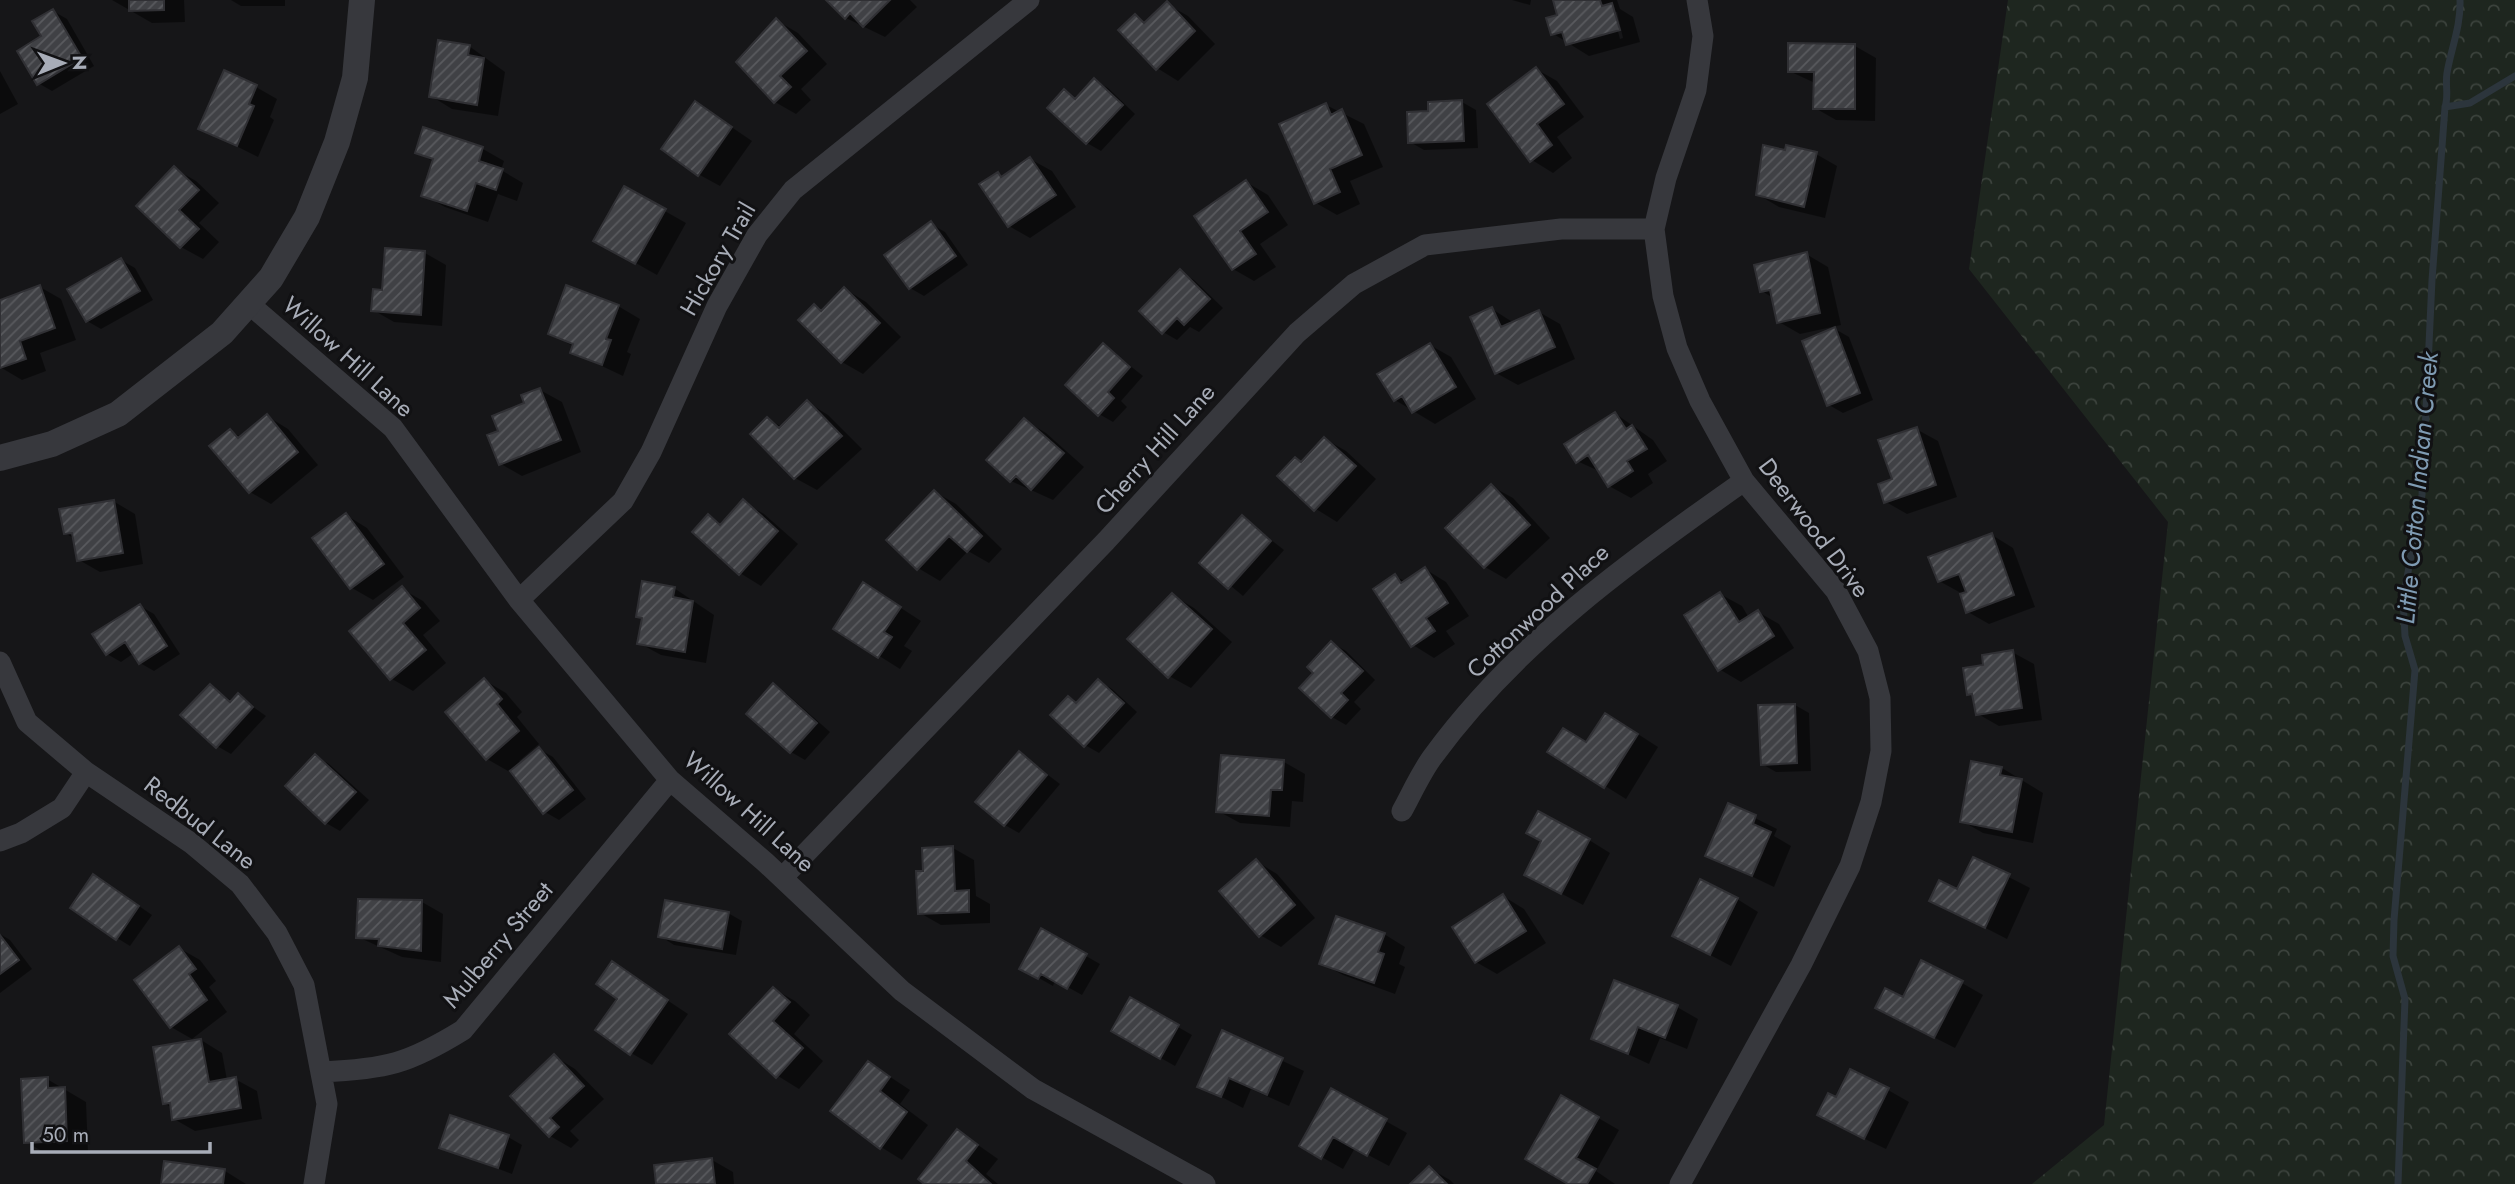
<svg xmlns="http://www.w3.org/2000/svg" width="2515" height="1184" viewBox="0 0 2515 1184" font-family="Jost,sans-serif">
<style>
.forest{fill:url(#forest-crowns)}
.shadow{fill:#0007;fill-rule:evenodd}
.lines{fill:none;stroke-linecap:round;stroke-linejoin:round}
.stream{stroke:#2c353c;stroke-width:7}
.building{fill:url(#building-hatch);stroke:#303034;stroke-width:2}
.minor{stroke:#37383d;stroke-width:21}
.tertiary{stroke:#37383d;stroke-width:26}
.labels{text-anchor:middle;stroke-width:6;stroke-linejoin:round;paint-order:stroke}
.street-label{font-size:24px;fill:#a8adb8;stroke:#111113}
.water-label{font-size:26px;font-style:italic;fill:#7f9bb3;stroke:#111113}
</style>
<defs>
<pattern id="forest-crowns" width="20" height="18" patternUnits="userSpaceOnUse" patternTransform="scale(1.75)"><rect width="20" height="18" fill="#1e261f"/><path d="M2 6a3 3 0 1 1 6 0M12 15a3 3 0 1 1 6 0" fill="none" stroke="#3c433d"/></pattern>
<pattern id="building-hatch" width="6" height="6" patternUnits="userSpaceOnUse" patternTransform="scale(1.75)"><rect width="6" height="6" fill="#404145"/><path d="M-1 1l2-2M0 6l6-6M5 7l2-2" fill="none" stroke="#595a5e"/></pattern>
</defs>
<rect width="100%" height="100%" fill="#161618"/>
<path class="forest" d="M2008,0H2515V1184H2032L2104,1125L2168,522L1969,269Z"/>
<path class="shadow" d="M112,0H184L185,22L152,23Z
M231,0H285V6H241Z
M828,0H910L917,7L885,37L846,18Z
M1512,0H1531L1530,5Z
M1555,0H1617L1620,9L1633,17L1640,42L1589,56L1552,33L1559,17ZM1613,12H1617L1623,38L1620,39Z
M1167,4L1188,16L1215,44L1178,81L1157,68L1135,16L1147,23Z
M53,11L67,19L94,66L52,91L38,83L43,37Z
M776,20L798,33L827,64L801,89L811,100L796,114L775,102L758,37Z
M469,46L505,72L498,116L452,109L431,96Z
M1855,46L1876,58L1875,121L1836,120L1815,108V83L1789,71Z
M1536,69L1557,81L1584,117L1557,137L1572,158L1553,173L1532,160Z
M0,71L18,104L0,114Z
M1094,80L1108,88L1135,114L1101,151L1087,143L1064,91L1077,99Z
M256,87L277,99L270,117L274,120L258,157L200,128Z
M1462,102L1476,110L1478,148L1424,150L1410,142L1430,113Z
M696,103L752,141L720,186L698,174Z
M1326,105L1364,124L1383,167L1350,181L1360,204L1337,215L1316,203Z
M424,129L483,149L504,161L501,170L523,183L517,201L498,194L488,222L445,207L423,195L434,162L417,152Z
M1787,152L1816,154L1837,166L1825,218L1779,207L1757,194Z
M1030,159L1052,171L1076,207L1030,238L1009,226L998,174L1004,177Z
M175,169L196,181L219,203L199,223L219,242L203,259L181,247L139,206Z
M1246,182L1268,195L1288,225L1260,244L1276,267L1254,281L1233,269Z
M624,188L686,223L657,275L595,240Z
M931,224L945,232L968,265L924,296L910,288Z
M387,249L425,253L446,265L442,326L394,322L373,310L383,292Z
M1806,254L1828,267L1841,325L1800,334L1779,322L1773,298L1762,291Z
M121,260L135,268L153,300L101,329L87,321Z
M1180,272L1194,280L1223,308L1199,332L1190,327L1177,340L1163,332Z
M40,287L61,299L76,340L40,353L46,371L22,380L0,367V302Z
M845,289L866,302L901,337L863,374L842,362L814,306L823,311Z
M618,306L640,319L627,352L631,354L623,376L572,352L574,347L550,333Z
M1492,309L1514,323L1539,312L1560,324L1575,359L1518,385L1496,373Z
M1835,329L1849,337L1873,400L1843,413L1829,405Z
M1104,345L1143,376L1121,401L1127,407L1113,422L1099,414Z
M1430,345L1451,357L1476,399L1435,424L1395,400Z
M540,390L562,402L581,452L522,476L501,464L500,432Z
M807,402L828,415L862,449L817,490L795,478L752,434L768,419L782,427Z
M1616,414L1653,440L1667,461L1648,474L1653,483L1631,498L1609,486L1601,472L1577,461Z
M267,416L288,429L318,465L271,504L250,492L230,431L241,437Z
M1024,420L1046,433L1084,467L1053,500L1011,481L989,460Z
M1916,429L1938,441L1957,497L1907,514L1886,502Z
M1325,439L1346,451L1376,479L1337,522L1316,509L1279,476L1302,463Z
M1491,486L1513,498L1550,538L1506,579L1485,567Z
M935,492L956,504L1002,549L989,563L968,551L940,581L918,568Z
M113,501L135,514L143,564L100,572L79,560L75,539L65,533Z
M743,502L764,514L798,544L761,586L740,573L708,516L722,525Z
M346,515L367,528L404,577L373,600L352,588L315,538Z
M1242,517L1284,550L1243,596L1202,562Z
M1992,535L2013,548L2035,607L1989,624L1968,612L1961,593L1939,581Z
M1425,569L1446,582L1469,616L1446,631L1455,644L1434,658L1413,645L1395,576L1406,582Z
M674,588L714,615L706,663L661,655L639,643L643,620L638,616Z
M402,589L423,601L440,621L423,635L446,663L413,691L392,679L352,631Z
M1720,594L1742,606L1749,618L1758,612L1779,624L1794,648L1741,682L1719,669Z
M1172,595L1194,608L1232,642L1191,688L1169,676Z
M884,597L921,621L904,646L912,651L900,669L835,628Z
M140,606L154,614L180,654L154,671L140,663L134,653L121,662L107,654Z
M1332,643L1346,651L1375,680L1354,702L1361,709L1346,725L1332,717L1302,688L1316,673Z
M2012,652L2034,664L2042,720L1999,726L1978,714L1975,697L1969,693L1985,667Z
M484,680L506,693L522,712L517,717L539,744L519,761L521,763L539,749L553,757L586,799L559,820L545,812L510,769L508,771L487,759Z
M1098,681L1112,689L1137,712L1099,753L1085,745L1068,698L1078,704Z
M210,686L233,702L238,696L266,716L231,754L217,746Z
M774,686L787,694L830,732L805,760L791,752Z
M1795,705L1809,713L1811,771L1776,772L1762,764Z
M1627,727L1658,747L1626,799L1549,751L1587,744Z
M1019,753L1060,784L1019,833L1005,825Z
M315,756L329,764L369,800L340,831L326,823L287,786Z
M1284,762L1305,774L1303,802L1292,801L1290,827L1240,823L1218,811Z
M1973,763L2002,768L2043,793L2033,843L1983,833L1962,821Z
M1729,805L1777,829L1774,836L1791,846L1774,887L1707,855Z
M1589,840L1610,853L1583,905L1547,886Z
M953,848L974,860L976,896L990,904V923L941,925L920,913L925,872Z
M1974,859L2030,888L2007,939L1931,900L1958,892Z
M1256,861L1277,874L1315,918L1281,947L1260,935Z
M107,884L152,915L130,946L117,938Z
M1503,896L1524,909L1546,943L1497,974L1476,962Z
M1737,899L1758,912L1731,966L1695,947Z
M422,902L443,914L441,962L402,957L358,937Z
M728,913L742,921L736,955L674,945L660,936Z
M1042,931L1100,964L1082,995L1055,980L1053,986L1021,968Z
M0,934L10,940L32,969L0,993Z
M1384,934L1405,947L1399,964L1405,967L1395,994L1343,975L1321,963Z
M179,948L200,960L216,981L209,987L227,1012L192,1039L171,1027Z
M613,964L688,1014L652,1065L631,1053Z
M1962,983L1983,995L1955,1048L1898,1019L1903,999Z
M774,989L795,1001L810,1015L794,1034L823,1061L799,1089L778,1076L732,1034Z
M1131,1000L1192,1035L1175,1066L1113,1031Z
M1677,1007L1698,1019L1687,1049L1660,1038L1649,1064L1593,1038Z
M1223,1033L1304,1071L1289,1106L1251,1089L1243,1108L1200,1086Z
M201,1040L222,1053L227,1080L235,1079L257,1091L262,1119L195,1131L174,1119L172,1108L164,1103Z
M554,1056L575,1069L604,1099L570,1131L579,1140L571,1148L550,1136L513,1096Z
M869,1063L910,1090L900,1104L928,1125L902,1160L881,1147Z
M47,1079L86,1102L88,1152L47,1154L26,1142Z
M1888,1090L1909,1102L1886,1149L1840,1127L1837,1100Z
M1332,1091L1407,1133L1389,1166L1355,1148L1343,1169L1302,1146Z
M1562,1097L1619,1130L1596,1171L1615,1184H1572Z
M958,1131L998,1159L986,1174L998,1184H927Z
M508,1137L522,1145L512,1174L441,1147Z
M712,1160L733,1172L734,1184H658Z
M166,1163L225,1171L246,1184H163Z
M1429,1168L1450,1180L1454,1184H1413Z"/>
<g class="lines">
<path class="stream" d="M2445,107L2470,103L2515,76
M2398,1184L2405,999L2393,956L2394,920L2415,670L2405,636L2403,600L2422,495L2432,280L2445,107C2449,95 2445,86 2447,73C2451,49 2461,26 2460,0"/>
</g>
<path class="building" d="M129,0H164V10L129,11Z
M826,0H890L863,27L850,13L845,19Z
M1553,0H1600L1602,6L1612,3L1620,30L1566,45L1562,32L1551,35L1546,18L1557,15Z
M1167,1L1195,31L1156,70L1118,30L1135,14L1144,23Z
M53,9L82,58L37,85L17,51L41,36L32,21Z
M776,18L807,51L780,76L791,87L774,103L736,62Z
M438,40L470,45L468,55L484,58L477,105L429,97Z
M1788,43L1855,44V109H1813L1814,72H1788Z
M1536,67L1564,104L1537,124L1552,145L1530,162L1487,104Z
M224,70L257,85L249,104L254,106L237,146L198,129Z
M1094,78L1123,105L1086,144L1047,108L1064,89L1075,99Z
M1462,100L1464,141L1408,143L1407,112L1428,111V102Z
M695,101L732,127L698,176L661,149Z
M1326,103L1331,115L1342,109L1362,155L1330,169L1340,192L1314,204L1279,124Z
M423,127L483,147L479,161L503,169L496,190L476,183L467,211L421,196L433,159L415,153Z
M1763,145L1785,150L1786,145L1817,152L1804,207L1756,195Z
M1030,157L1056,195L1008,227L979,184L998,172L1001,177Z
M174,166L199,190L179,210L199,229L180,248L136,206Z
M1246,180L1268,212L1240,231L1256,254L1232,270L1194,216Z
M624,186L666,209L635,264L593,241Z
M931,221L956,256L909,289L884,255Z
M385,248L425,251L421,315L371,311L373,289L382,290Z
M1807,252L1820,313L1777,323L1770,290L1760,292L1754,265Z
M121,258L140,291L86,322L67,289Z
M1180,269L1210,299L1184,325L1177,318L1162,334L1139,311Z
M40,285L55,328L20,341L26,359L0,368V300Z
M566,285L619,305L606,339L611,340L602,365L570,353L573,344L548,334Z
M844,287L880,323L841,363L798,320L814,304L821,311Z
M1492,307L1501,327L1539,310L1555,347L1495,374L1470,317Z
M1835,327L1860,393L1827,406L1802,341Z
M1103,343L1130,367L1108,392L1114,398L1098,416L1065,385Z
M1430,343L1456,387L1412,413L1402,396L1394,401L1377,374Z
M540,388L561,440L499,465L487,435L498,431L492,416L524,403L521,395Z
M807,400L842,436L794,479L750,434L767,417L779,428Z
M1615,412L1626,429L1632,425L1647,449L1627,461L1633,471L1608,487L1588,455L1576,463L1564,444Z
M267,414L298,452L249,493L209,446L230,429L238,438Z
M1024,418L1064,453L1031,490L1016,476L1010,482L986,460Z
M1917,427L1936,485L1884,503L1878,484L1892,479L1878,440Z
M1324,437L1356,466L1314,511L1277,476L1295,457L1301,462Z
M1491,484L1530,525L1484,568L1445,528Z
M934,490L982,536L967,552L949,536L917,570L886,540Z
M743,499L778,531L739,575L692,532L708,514L720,525Z
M114,500L123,553L77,561L72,533L64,534L59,509Z
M346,513L384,564L350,589L312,538Z
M1242,515L1271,541L1228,589L1199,563Z
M1992,533L2014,595L1966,613L1960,594L1966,592L1959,574L1938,582L1928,557Z
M1425,567L1448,603L1426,618L1435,631L1411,647L1373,589L1395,574L1401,583Z
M642,581L675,587L673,597L693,601L685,652L637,644L642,618L636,617Z
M863,582L901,607L884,632L892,637L878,658L833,629Z
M402,586L420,608L403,623L426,650L390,680L349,631Z
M1720,592L1739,622L1758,610L1774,636L1718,671L1684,615Z
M1172,593L1212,629L1168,678L1127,639Z
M140,604L167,646L139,664L125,642L106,655L92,634Z
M1331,641L1363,671L1341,693L1348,700L1331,718L1299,688L1313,673L1307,667Z
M2013,650L2022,708L1976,715L1972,694L1967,695L1963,668L1983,665L1982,655Z
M484,678L502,699L497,704L519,731L486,760L445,712Z
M1098,679L1124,703L1084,747L1050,715L1068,696L1076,703Z
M773,683L817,723L790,753L746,714Z
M210,684L230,702L238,693L253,707L216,748L180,715Z
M1795,704L1797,763L1761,765L1758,705Z
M1605,713L1638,734L1604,788L1547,752L1563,728L1586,742Z
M539,747L573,790L543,814L510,771Z
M1019,751L1047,775L1004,826L975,802Z
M315,754L356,792L325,824L285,786Z
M1221,755L1284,760L1282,790H1271L1269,816L1216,812Z
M1971,761L2002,767L2000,775L2022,779L2012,832L1960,822Z
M1728,803L1756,815L1753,824L1771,832L1752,876L1705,856Z
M1538,811L1590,839L1561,894L1524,875L1541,841L1526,833Z
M953,846L955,891L969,890V912L918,914L916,871H923L922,848Z
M1973,857L2010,874L1985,928L1929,901L1939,880L1957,889Z
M1256,859L1295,905L1259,937L1219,891Z
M93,874L139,906L116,940L70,908Z
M1700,879L1738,898L1710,955L1672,936Z
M1503,894L1526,931L1475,963L1452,927Z
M358,899L422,900L421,951L378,946L379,939L356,938Z
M665,900L729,912L722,949L658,937Z
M1336,916L1385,933L1378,952L1384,954L1374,983L1319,964Z
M1041,928L1087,954L1067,989L1041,974L1038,979L1019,969Z
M0,935L19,960L0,974Z
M179,946L196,969L189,974L207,1000L170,1028L134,980Z
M1921,960L1963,981L1934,1038L1875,1008L1885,988L1903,997Z
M612,961L668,1000L630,1055L595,1030L617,999L596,984Z
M1614,980L1678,1005L1665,1038L1638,1027L1628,1054L1591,1039Z
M773,987L790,1002L773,1021L803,1048L776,1078L729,1034Z
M1130,997L1179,1025L1160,1059L1111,1031Z
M1222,1030L1283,1058L1267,1095L1229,1078L1221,1097L1197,1087Z
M201,1039L209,1082L236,1077L241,1108L172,1120L170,1103L163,1104L153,1047Z
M554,1054L584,1086L550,1118L559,1127L549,1137L510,1096Z
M868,1061L890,1077L880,1091L907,1112L880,1149L830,1111Z
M1850,1069L1889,1088L1864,1139L1817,1115L1828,1093L1836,1097Z
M48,1077V1088L65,1087L67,1141L24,1143L21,1079Z
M1331,1088L1387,1119L1367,1156L1333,1137L1321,1159L1299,1146Z
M1561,1095L1599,1117L1576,1158L1596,1169L1587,1184H1568L1525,1159Z
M450,1115L509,1135L498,1168L439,1148Z
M957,1129L978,1145L966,1161L991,1184H924L918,1179Z
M712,1158L715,1184H656L654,1165Z
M164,1161L225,1169L223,1184H161Z
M1429,1166L1447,1184H1410Z"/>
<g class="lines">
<path class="minor" d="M248,303L393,428L519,600L670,780L765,862L902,991L1033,1089L1205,1184
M519,600L623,501L651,452L717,306L757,235L793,190L1029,0
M0,662L27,722L86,772L191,843L240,884L277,933L304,985L327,1104L314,1184
M1402,811C1412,793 1421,772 1434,755C1516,643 1631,560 1744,481
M0,841L21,833L62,808L86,772
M782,878L1106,541L1297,333L1354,284L1425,245L1561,229H1654
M322,1072C386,1069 408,1064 463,1030L670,780
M1680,1184L1801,965L1850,866L1871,802L1881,751L1880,698L1868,651L1836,591L1744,481L1700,401L1677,348L1663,296L1654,229L1666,178L1696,90L1703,36L1697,0"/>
<path class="tertiary" d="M0,458L52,444L118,414L222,333L271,278L307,217L337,142L355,78L362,0"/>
</g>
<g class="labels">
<g class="street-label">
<text transform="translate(718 259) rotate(-60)" y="8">Hickory Trail</text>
<text transform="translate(348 357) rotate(42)" y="8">Willow Hill Lane</text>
<text transform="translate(1155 449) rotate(-48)" y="8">Cherry Hill Lane</text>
<text transform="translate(1814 528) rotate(53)" y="8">Deerwood Drive</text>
<text transform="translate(1538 611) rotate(-43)" y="8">Cottonwood Place</text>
<text transform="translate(749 812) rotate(42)" y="8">Willow Hill Lane</text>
<text transform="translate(200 823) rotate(38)" y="8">Redbud Lane</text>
<text transform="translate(498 945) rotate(-50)" y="8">Mulberry Street</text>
</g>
<g class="water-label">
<text transform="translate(2417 488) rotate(-85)" y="9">Little Cotton Indian Creek</text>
</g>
</g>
<g transform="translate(63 63) rotate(89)" stroke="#111113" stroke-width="5" paint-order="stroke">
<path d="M0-5L12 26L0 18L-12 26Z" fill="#a8adb8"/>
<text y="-10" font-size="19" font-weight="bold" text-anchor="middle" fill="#a8adb8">N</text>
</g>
<path d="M32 1142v10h178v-10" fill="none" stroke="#a8adb8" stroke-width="3.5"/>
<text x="42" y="1142" font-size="21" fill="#a8adb8" stroke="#111113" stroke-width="5" paint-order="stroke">50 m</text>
</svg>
